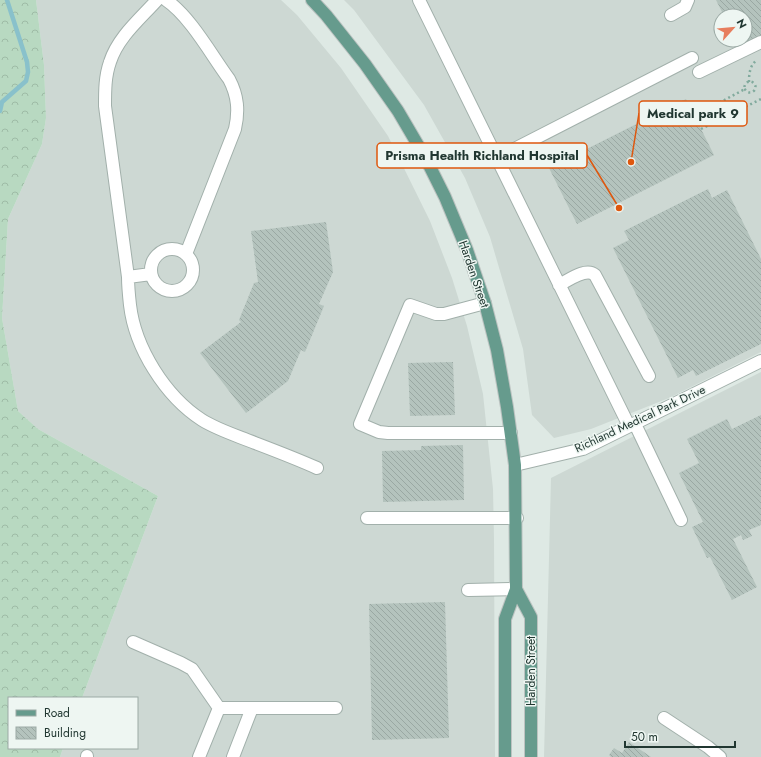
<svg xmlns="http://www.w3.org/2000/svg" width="761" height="757" viewBox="0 0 761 757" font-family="Jost,sans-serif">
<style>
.built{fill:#cdd8d3;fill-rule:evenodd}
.forest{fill:url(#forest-crowns)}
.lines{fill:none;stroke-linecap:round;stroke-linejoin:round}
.stream{stroke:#89c1cb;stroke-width:4.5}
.building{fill:url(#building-back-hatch)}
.minor-casing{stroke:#a2b0ab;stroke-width:14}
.major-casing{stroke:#bcc3c1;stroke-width:14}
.path{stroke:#81aa9d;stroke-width:2.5;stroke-dasharray:2 3;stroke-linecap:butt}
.minor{stroke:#fff;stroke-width:12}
.major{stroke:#669b8d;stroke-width:12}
.labels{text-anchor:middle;stroke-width:3;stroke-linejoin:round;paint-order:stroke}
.street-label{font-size:12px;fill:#213731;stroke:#eef6f2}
.leader{fill:none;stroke:#de570e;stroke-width:1.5}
.callout-dot{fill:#de570e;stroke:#eef6f2;stroke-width:1.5}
.callout{fill:#eef6f2;stroke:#de570e;stroke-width:1.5}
.callout-label{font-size:13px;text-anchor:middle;font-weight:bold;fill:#213731}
</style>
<defs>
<pattern id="forest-crowns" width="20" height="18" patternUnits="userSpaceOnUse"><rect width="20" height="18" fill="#b8d9c1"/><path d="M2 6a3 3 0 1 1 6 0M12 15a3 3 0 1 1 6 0" fill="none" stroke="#9ebba6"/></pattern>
<pattern id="building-back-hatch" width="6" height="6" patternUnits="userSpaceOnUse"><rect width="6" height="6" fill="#b4c3bd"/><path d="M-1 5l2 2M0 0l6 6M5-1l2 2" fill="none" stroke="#9aa8a3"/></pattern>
</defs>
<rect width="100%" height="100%" fill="#dee9e4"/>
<path class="built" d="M36,0H281L297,15L341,68L388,136L430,221L452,278L467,326L483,394L493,489L494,539L495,757H60L63,748H137V698H82L158,496L38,429L18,411L2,318L8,219L42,144L46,118L44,65Z
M344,0H761V352L669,398L591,429L554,438L532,415L523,349L490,237L465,178L424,105L354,10ZM721,16H745V40H721Z
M761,372V757H544L551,478Z"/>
<path class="forest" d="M0,0H36L44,65L46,118L42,144L8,219L2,318L18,411L38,429L158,496L82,698H9V748H63L60,757H0Z"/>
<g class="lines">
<path class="stream" d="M0,111L2,102L26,81L28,72L27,62L7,0"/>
</g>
<path class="building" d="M716,0H761V35L739,46L736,40H745V16H724Z
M686,99L714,155L577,224L549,168Z
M708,189L712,198L727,190L761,259V344L696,376L693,370L678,378L613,248L629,240L624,231Z
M326,222L333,272L319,304L324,306L305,352L301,350L288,381L246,413L200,353L241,322L239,320L254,283L258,282L251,231Z
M453,362L455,415L410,416L408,363Z
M761,415V525L749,530L752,536L743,540L741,535L733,539L757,587L732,600L710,557L707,558L692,527L703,522L679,473L699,463L687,439L727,419L732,429Z
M463,445L464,500L383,502L382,451L421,450V446Z
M445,602L449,738L372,740L369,604Z
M629,742L651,757H611L609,755L614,748L622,753Z"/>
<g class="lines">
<defs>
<path id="minor" d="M157,0C140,19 118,37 110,62C105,76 105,91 105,106L128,277C128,286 129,296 130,305C135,348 165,396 202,420C218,430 238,436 255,443C276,451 297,459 317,468
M166,0C190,16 212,56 229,79C238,96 239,111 235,129L186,254
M419,0L629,426
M671,15L685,7L688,0
M699,72L761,42
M497,158L692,58
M151 270a21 21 0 1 1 42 0a21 21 0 1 1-42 0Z
M128,277L151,274
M559,285C569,280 586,267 595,275L649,376
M485,303L444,314H436L410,305L360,424L379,432L388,433H511
M635,424L681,520
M515,465L583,449L761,361
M367,518H517
M468,590L516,589
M133,642L181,663L192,669L219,708
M219,708H336
M664,718L708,747L720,757
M87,757V756
M199,757L219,708
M233,757L252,708"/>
<path id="major" d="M312,0L326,15L365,64L398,111L425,157L445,197L467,250L485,303L497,350L507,407L515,465L516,589L505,619V757
M516,589L531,617V757"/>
</defs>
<use href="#minor" class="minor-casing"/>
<use href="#major" class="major-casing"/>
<path class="path" d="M744.5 87a5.5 5.5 0 1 1 11 0a5.5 5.5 0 1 1-11 0Z
M749,82C749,73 750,65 757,60
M715,105L745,89
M701,129L761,99"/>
<use href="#minor" class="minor"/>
<use href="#major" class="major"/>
</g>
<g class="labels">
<g class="street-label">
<text transform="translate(474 274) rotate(71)" y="4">Harden Street</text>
<text transform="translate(640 419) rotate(-25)" y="4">Richland Medical Park Drive</text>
<text transform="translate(531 671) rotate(-90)" y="4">Harden Street</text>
</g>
</g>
<path class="leader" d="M631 162L639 113M619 208L587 155"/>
<g class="callout-dot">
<circle cx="631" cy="162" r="4"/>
<circle cx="619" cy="208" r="4"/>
</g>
<g class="callout">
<rect x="639" y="101" width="108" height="25" rx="4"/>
<rect x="377" y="143" width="210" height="25" rx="4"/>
</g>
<g class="callout-label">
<text x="693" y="118">Medical park 9</text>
<text x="482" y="160">Prisma Health Richland Hospital</text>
</g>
<rect x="8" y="697" width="130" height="52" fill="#eef6f2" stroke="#9caaa5"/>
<rect x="16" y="710" width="20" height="6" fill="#669b8d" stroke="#9caaa5"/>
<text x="44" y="717" font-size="12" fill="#213731">Road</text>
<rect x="16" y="727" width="20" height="12" fill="url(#building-back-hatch)" stroke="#9caaa5"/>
<text x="44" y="737" font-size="12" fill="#213731">Building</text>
<g transform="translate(733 28) rotate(63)"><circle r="19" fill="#eef6f2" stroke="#9caaa5"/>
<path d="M0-3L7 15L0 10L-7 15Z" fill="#e77e5e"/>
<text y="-6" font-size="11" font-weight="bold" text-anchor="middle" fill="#213731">N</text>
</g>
<path d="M625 741v6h110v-6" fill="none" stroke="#213731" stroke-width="2"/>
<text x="631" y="741" font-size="12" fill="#213731" stroke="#eef6f2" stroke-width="3" paint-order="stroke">50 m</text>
</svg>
